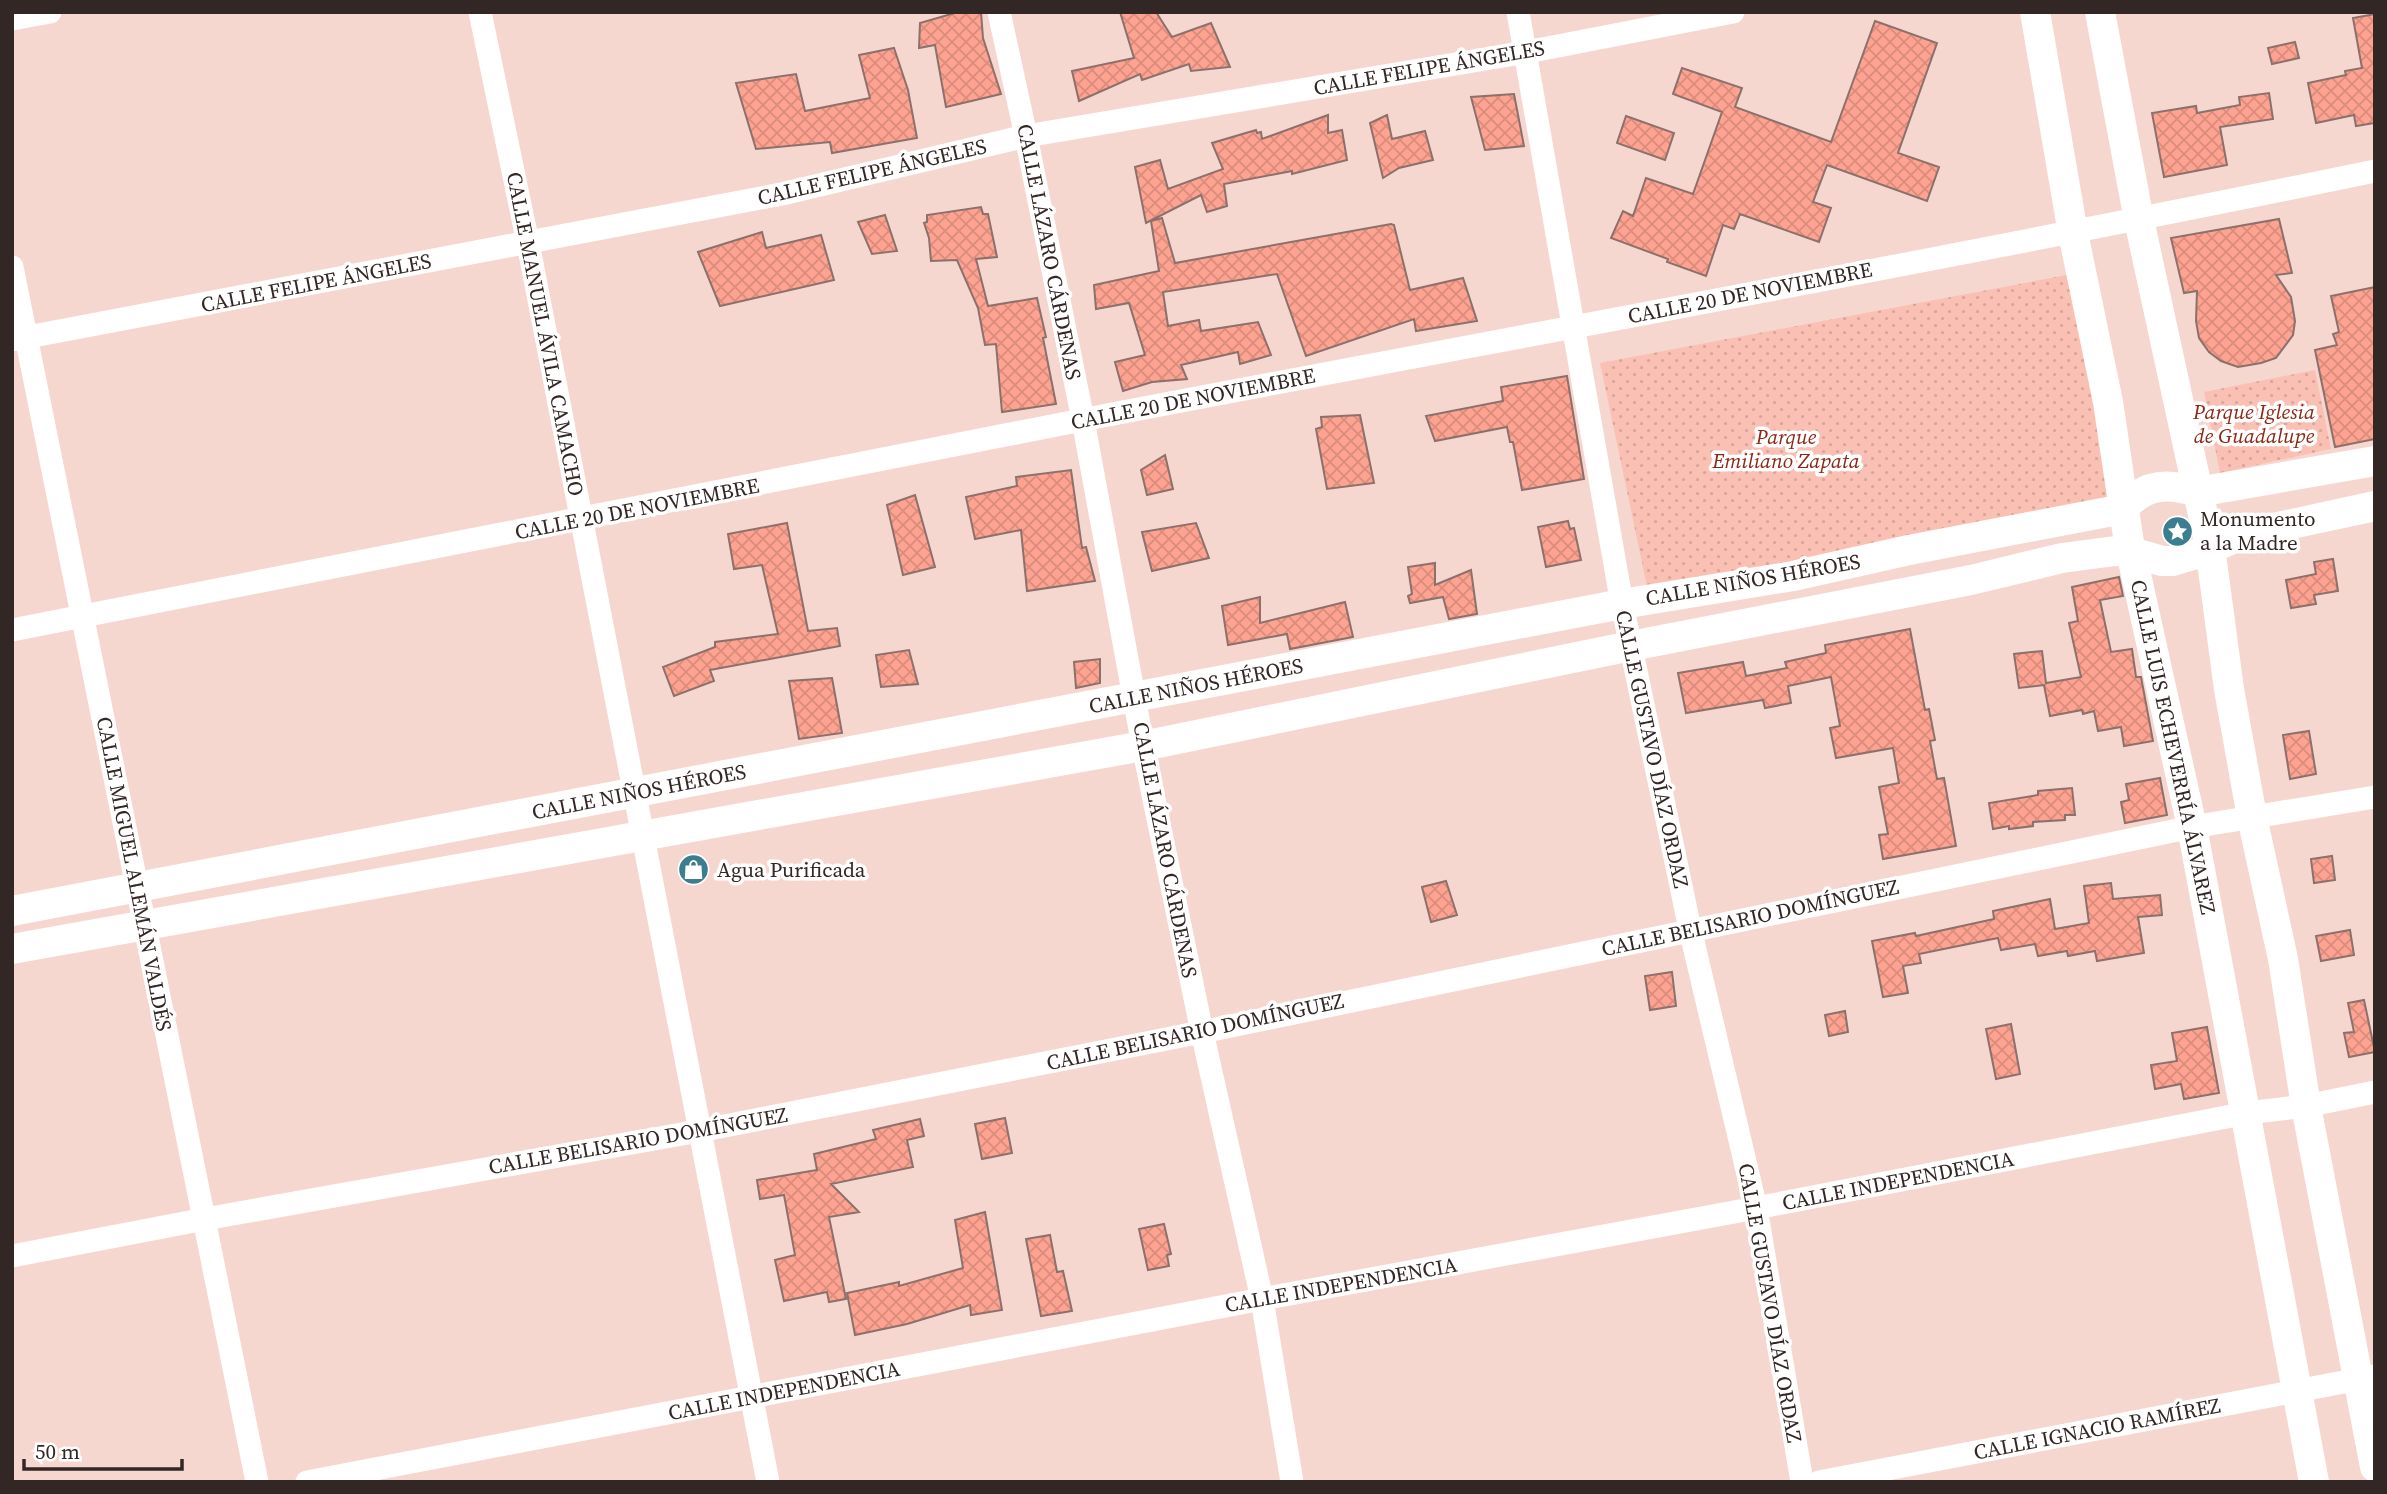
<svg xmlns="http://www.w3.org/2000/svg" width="2387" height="1494" viewBox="0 0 2387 1494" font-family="'Source Serif 4',serif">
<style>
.grass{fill:url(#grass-dots)}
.building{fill:url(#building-cross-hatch);stroke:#8c706b;stroke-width:2}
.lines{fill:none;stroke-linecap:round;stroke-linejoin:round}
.minor{stroke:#fff;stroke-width:23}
.tertiary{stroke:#fff;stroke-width:30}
.labels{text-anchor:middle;stroke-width:7;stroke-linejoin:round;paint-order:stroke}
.street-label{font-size:21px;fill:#332725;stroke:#fff}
.park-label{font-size:21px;font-style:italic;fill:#8e2616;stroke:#fff}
.poi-label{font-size:21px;fill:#332725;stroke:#fff;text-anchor:start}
</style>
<defs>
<pattern id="grass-dots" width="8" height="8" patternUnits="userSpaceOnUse" patternTransform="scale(1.75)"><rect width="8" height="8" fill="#fac0b4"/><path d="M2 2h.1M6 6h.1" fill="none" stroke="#d7a59b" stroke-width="1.8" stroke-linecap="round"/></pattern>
<pattern id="building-cross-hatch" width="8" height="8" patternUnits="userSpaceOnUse" patternTransform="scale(1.75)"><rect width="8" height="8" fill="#fea391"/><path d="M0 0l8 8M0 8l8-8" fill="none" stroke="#da8c7d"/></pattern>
</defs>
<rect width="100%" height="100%" fill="#f6d7d0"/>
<path class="grass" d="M2072,274L2112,508L1649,596L1600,363Z
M2315,370L2331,449L2220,473L2204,392Z"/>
<path class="building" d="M958,12H981L983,38L1001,94L946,107L935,45L919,48L920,23Z
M1120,12H1156L1172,37L1211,23L1230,67L1191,71L1189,64L1142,80L1140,74L1079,101L1072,71L1134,58Z
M2375,14V123L2356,126L2354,115L2316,123L2308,83L2346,75L2345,71L2362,68L2353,18Z
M1875,21L1937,43L1898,153L1939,167L1927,201L1827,165L1813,202L1831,208L1819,242L1740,214L1734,229L1723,225L1706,276L1667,262L1668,259L1611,238L1623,211L1633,216L1646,178L1693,194L1722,112L1673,94L1682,68L1742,88L1735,107L1831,142Z
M2295,42L2299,58L2272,64L2268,48Z
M894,48L908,90L917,138L832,153L830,142L756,149L736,83L796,74L805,111L870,98L859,55Z
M2269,93L2273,119L2220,127L2227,165L2164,177L2152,113L2196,106L2197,113L2240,105L2239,97Z
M1514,94L1524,146L1485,150L1471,97Z
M1328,115V133L1342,130L1347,160L1292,174V171L1224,184L1227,206L1207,212L1201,195L1146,223L1135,167L1160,160L1168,189L1223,169L1212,143L1256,130L1257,133L1261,132L1262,139Z
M1387,115L1392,139L1425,131L1433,160L1399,168L1383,178L1370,123Z
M1626,116L1674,133L1665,160L1617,143Z
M981,207L983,214H988L997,257L976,259L988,306L1037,298L1046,337L1043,338L1056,404L1002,412L996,344L985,345L978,308L957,260L931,261L929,238L924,223L927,222V215Z
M885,215L897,251L872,254L858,222Z
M1162,218L1175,263L1391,224L1394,225L1410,290L1463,278L1477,321L1416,331L1414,319L1306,356L1277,274L1163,292L1168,326L1199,320L1201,331L1258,322L1271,355L1240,364L1238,352L1181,365L1187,379L1152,382L1123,391L1115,362L1145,355L1129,303L1096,309L1094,285L1159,271L1151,221Z
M2279,219L2292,273L2276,275L2291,297L2295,321L2293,335L2276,358L2261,363L2238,367L2221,361L2209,352L2199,338L2196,321L2197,291L2184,293L2171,238Z
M762,232L766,248L821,235L834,280L720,306L698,252Z
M2375,287V439L2335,447L2315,350L2337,345L2333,334L2339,332L2331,296Z
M1567,376L1584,479L1522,490L1513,442H1510L1507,427L1435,441L1426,416L1503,401L1501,387Z
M1360,415L1374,483L1327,489L1316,429L1322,427L1321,417Z
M1165,455L1173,489L1147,495L1141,470Z
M1071,470L1082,548L1086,547L1095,581L1027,591L1021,530L975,539L966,497L1017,486L1016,477Z
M915,495L935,567L903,575L887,505Z
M1568,521L1570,529L1574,528L1581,560L1546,567L1538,527Z
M787,523L808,631L837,628L840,646L710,670L714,681L674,696L663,667L715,647V642L778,634L762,565L734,569L728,534Z
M1196,523L1209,558L1152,571L1142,532Z
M2333,559L2338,591L2314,595L2316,604L2291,608L2286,580L2316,574L2314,562Z
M1435,563V585L1471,570L1477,614L1449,619L1443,597L1410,603L1408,596L1412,594L1408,567Z
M2119,577L2123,596L2100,600L2111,652L2132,649L2136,677H2141L2153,741L2124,746L2121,727L2098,731L2094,711L2083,714L2082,710L2050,716L2044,685L2019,688L2014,654L2042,651L2046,683L2081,677L2069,623L2078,621L2072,587Z
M1260,597V623L1345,602L1353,637L1290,649L1287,634L1228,645L1222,606Z
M1910,629L1925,710L1929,709L1935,740L1930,741L1937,779L1944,778L1956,846L1883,859L1879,835L1888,834L1879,787L1899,783L1893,748L1836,758L1830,728L1840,726L1831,677L1788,686L1791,703L1765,708L1763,700L1686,713L1678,673L1743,662L1746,676L1787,668L1785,662L1826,653L1825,645Z
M909,650L918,684L881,687L876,655Z
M1100,659V683L1076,688L1074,662Z
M832,678L842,733L799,739L789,681Z
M2309,731L2316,774L2290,779L2283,735Z
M2160,778L2167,815L2125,823L2121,802L2129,800L2126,784Z
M2072,788L2075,815H2065V820L2033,822V826L2009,829V826L1993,829L1989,803L2038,795V791Z
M2332,856L2335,880L2314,883L2311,859Z
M1446,881L1457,915L1431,922L1422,887Z
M2111,883L2113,899L2160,895L2162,915L2138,917L2144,953L2097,961L2095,951L2068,956L2067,951L2038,956L2035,944L2001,950L1998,938L1919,954L1921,963L1903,966L1908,993L1883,997L1872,941L1915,933L1916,936L1994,919L1993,911L2050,899L2055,929L2089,923L2084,886Z
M2350,930L2354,955L2321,961L2316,936Z
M1672,972L1676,1006L1650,1010L1645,976Z
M2364,1000L2375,1052L2349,1057L2344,1033L2354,1032L2348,1003Z
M1845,1011L1848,1032L1829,1036L1825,1015Z
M2011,1024L2020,1074L1996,1079L1986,1029Z
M2207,1027L2219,1093L2184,1099L2181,1084L2155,1089L2151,1065L2177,1061L2172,1033Z
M1005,1118L1012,1153L982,1159L975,1124Z
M920,1119L924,1136L907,1140L913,1167L831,1184L859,1212L829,1217L846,1299L829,1302L827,1292L784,1301L775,1260L795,1255L784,1195L760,1199L757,1180L817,1170L814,1154L876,1139L873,1130Z
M985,1212L1002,1310L971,1315L970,1305L907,1324L855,1335L847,1293L899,1282V1286L963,1268L955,1220Z
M1164,1224L1171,1254L1167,1255L1169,1266L1148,1270L1139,1229Z
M1050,1235L1057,1272L1063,1271L1072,1311L1041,1316L1026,1239Z"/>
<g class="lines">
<path class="minor" d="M480,12L528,243L768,1482
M999,12L1026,136L1083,420L1143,746L1202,1032L1262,1299L1292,1482
M1518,12L1622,604L1690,929L1756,1208L1802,1482
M12,19L50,12
M12,267L257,1482
M12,340L782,194L1026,136L1527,52L1733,12
M12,630C373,562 732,487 1092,418C1520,336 1948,259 2375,171
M12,1256L205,1219L699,1131L1202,1032L2192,827L2375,797
M307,1482L1262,1299L1756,1208L2247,1113L2306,1106L2375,1092
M1819,1482L2375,1376"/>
<path class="tertiary" d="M2035,12L2073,233L2108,402L2129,543L2192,827L2314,1482
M2100,12L2139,220L2210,547L2229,689L2252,817L2283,959L2306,1106L2375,1467
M12,911L1622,604L1793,576L1909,550L2118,510C2125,507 2130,501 2137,496C2156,482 2177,486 2198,492L2375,461
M12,949L1143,746L1631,646L1971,580L2062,558L2115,551L2131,552L2162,561H2172L2203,552L2241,535L2375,506"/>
</g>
<defs>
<symbol id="sight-disc" viewBox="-11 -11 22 22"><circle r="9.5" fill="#3b7e8f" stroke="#fff"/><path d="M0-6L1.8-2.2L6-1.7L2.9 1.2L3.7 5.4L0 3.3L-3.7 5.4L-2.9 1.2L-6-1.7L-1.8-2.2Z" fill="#fff"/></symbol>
<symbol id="shop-disc" viewBox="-11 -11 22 22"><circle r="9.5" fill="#3b7e8f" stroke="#fff"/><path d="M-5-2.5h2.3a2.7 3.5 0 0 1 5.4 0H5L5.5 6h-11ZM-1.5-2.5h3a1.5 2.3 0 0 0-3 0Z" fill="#fff"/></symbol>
</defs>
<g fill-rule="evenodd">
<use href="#sight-disc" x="2160" y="514" width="35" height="35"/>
<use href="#shop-disc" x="676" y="852" width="35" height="35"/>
</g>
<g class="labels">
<g class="street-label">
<text transform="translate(1429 68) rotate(-10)" y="7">CALLE FELIPE ÁNGELES</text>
<text transform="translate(872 172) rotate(-13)" y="7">CALLE FELIPE ÁNGELES</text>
<text transform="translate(1049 252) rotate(79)" y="7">CALLE LÁZARO CÁRDENAS</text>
<text transform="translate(316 283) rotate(-11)" y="7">CALLE FELIPE ÁNGELES</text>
<text transform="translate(1750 293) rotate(-11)" y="7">CALLE 20 DE NOVIEMBRE</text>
<text transform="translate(545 334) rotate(79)" y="7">CALLE MANUEL ÁVILA CAMACHO</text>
<text transform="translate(1193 399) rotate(-11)" y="7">CALLE 20 DE NOVIEMBRE</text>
<text transform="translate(637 509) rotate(-11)" y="7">CALLE 20 DE NOVIEMBRE</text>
<text transform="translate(1753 580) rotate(-10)" y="7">CALLE NIÑOS HÉROES</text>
<text transform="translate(1196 686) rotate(-11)" y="7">CALLE NIÑOS HÉROES</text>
<text transform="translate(2173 747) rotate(78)" y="7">CALLE LUIS ECHEVERRÍA ÁLVAREZ</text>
<text transform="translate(1652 749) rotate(78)" y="7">CALLE GUSTAVO DÍAZ ORDAZ</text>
<text transform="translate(639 792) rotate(-11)" y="7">CALLE NIÑOS HÉROES</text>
<text transform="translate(1165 850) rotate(79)" y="7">CALLE LÁZARO CÁRDENAS</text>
<text transform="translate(134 874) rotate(79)" y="7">CALLE MIGUEL ALEMÁN VALDÉS</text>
<text transform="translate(1750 918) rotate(-12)" y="7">CALLE BELISARIO DOMÍNGUEZ</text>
<text transform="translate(1195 1032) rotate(-12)" y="7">CALLE BELISARIO DOMÍNGUEZ</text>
<text transform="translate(638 1141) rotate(-10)" y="7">CALLE BELISARIO DOMÍNGUEZ</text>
<text transform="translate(1898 1181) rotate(-11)" y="7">CALLE INDEPENDENCIA</text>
<text transform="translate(1341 1285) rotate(-10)" y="7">CALLE INDEPENDENCIA</text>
<text transform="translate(1770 1303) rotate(80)" y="7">CALLE GUSTAVO DÍAZ ORDAZ</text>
<text transform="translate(784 1391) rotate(-11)" y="7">CALLE INDEPENDENCIA</text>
<text transform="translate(2097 1429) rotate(-11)" y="7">CALLE IGNACIO RAMÍREZ</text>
</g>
<g class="park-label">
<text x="2254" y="419">Parque Iglesia<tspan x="2254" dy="24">de Guadalupe</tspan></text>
<text x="1786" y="444">Parque<tspan x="1786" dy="24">Emiliano Zapata</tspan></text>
</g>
<g class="poi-label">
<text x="2200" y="526">Monumento<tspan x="2200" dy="24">a la Madre</tspan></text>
<text x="717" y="877">Agua Purificada</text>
</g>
</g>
<rect width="2387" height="1494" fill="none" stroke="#332725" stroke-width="28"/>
<path d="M24 1459v10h158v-10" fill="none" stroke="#332725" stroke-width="3.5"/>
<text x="35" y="1459" font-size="21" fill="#332725" stroke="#ffffff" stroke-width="5" paint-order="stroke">50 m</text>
</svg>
